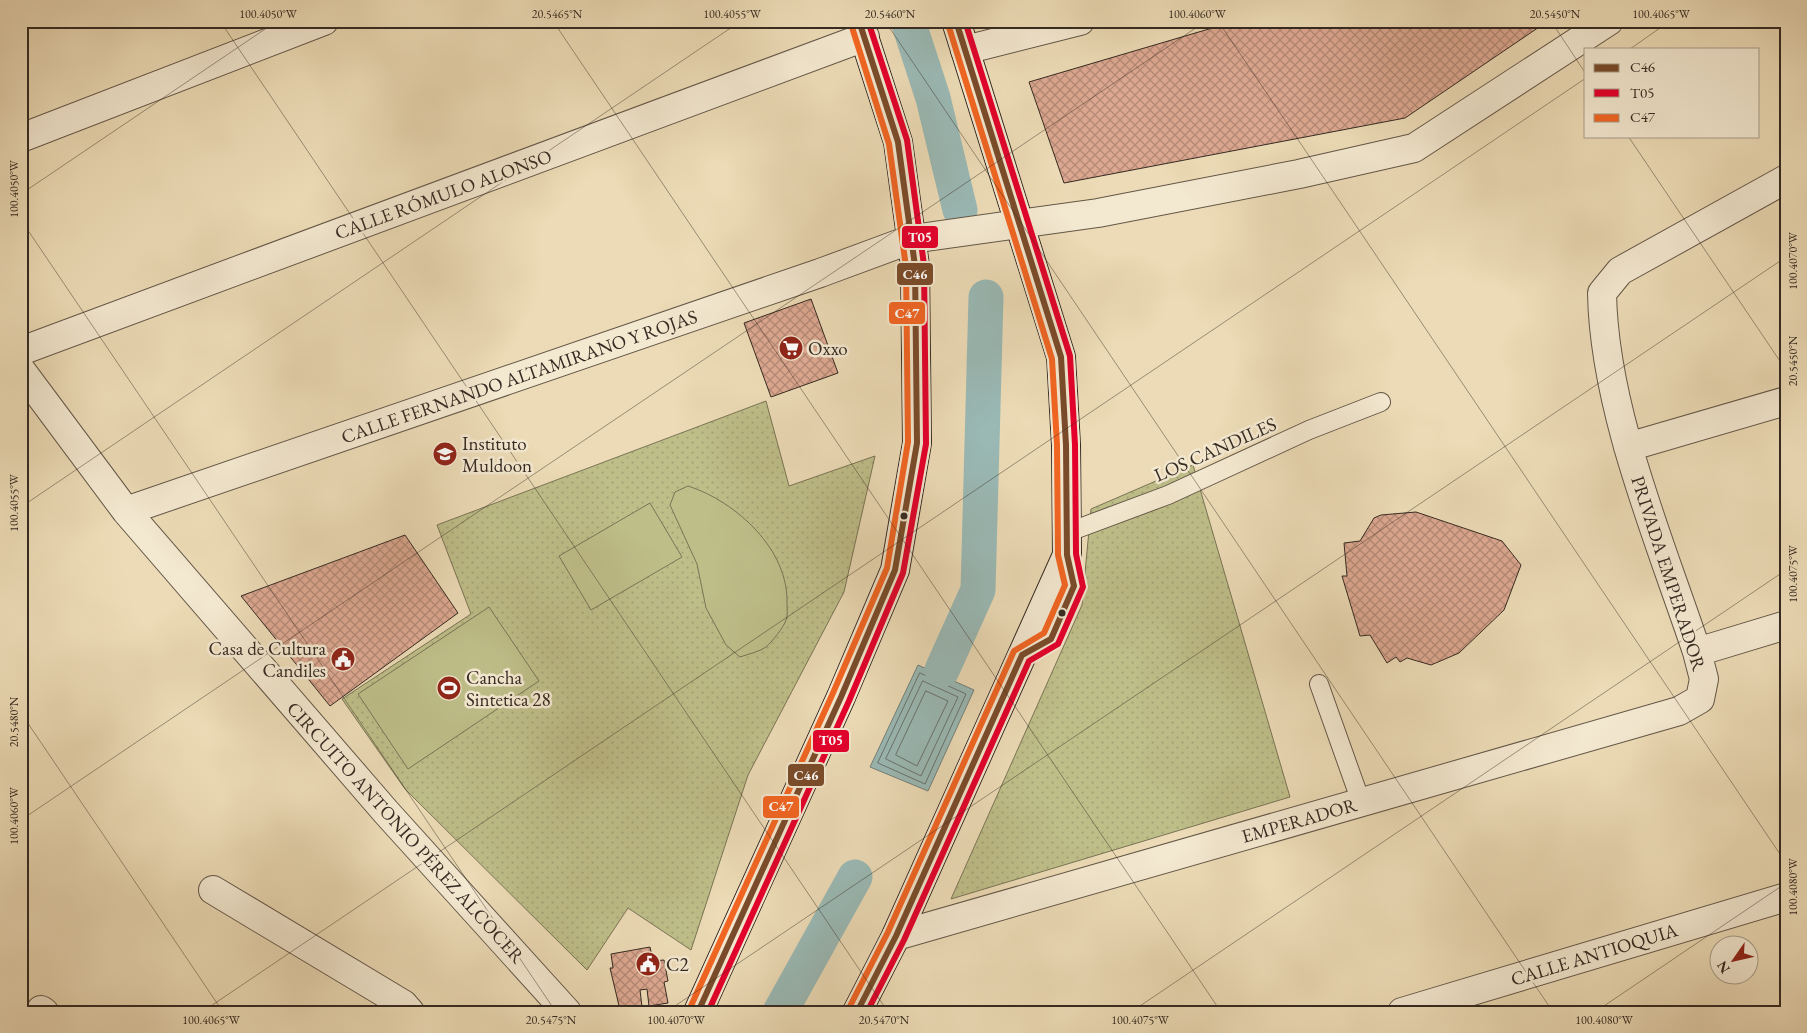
<svg xmlns="http://www.w3.org/2000/svg" width="1807" height="1033" viewBox="0 0 1807 1033" font-family="'EB Garamond',serif">
<style>
.park{fill:url(#park-dots);stroke:#7a7456}
.pitch{fill:#bebe89;stroke:#7a7456}
.water{fill:#9ab9b5;stroke:#72807a}
.lines{fill:none;stroke-linecap:round;stroke-linejoin:round}
.shore{stroke:#68726c;stroke-width:1}
.canal{stroke:#9ab9b5;stroke-width:35}
.building{fill:url(#building-cross-hatch);stroke:#352a22}
.service-casing{stroke:#635647;stroke-width:20}
.minor-casing{stroke:#635647;stroke-width:30}
.secondary-casing{stroke:#352a22;stroke-width:30}
.service{stroke:#f3e8d0;stroke-width:18}
.minor{stroke:#f3e8d0;stroke-width:28}
.secondary{stroke:#f3e8d0;stroke-width:28}
.bus-1-casing{stroke:#f3e8d0;stroke-width:10}
.bus-2-casing{stroke:#f3e8d0;stroke-width:10}
.bus-3-casing{stroke:#f3e8d0;stroke-width:10}
.bus-1{stroke:#7a4b2a;stroke-width:6}
.bus-2{stroke:#e4002b;stroke-width:6}
.bus-3{stroke:#f26522;stroke-width:6}
.ticks{fill:none;stroke:#352a22;stroke-width:1;stroke-opacity:0.45}
.bus-dot{fill:#352a22;stroke:#f3e8d0;stroke-width:2}
.labels{text-anchor:middle;stroke-width:5;stroke-linejoin:round;paint-order:stroke}
.street-label{font-size:19px;fill:#352a22;stroke:#f3e8d0}
.poi-label{font-size:19px;fill:#352a22;stroke:#f3e8d0;text-anchor:start}
.line-badge{stroke:#f3e8d0;stroke-width:2}
.badge-label{font-size:14px;text-anchor:middle;font-weight:bold;fill:#fff}
.neatline{fill:none;stroke:#352a22;stroke-width:2}
.ticks-label{font-size:12px;text-anchor:middle;fill:#352a22}
</style>
<defs>
<pattern id="park-dots" width="8" height="8" patternUnits="userSpaceOnUse" patternTransform="scale(1.25)"><rect width="8" height="8" fill="#bebe89"/><path d="M2 2h.1M6 6h.1" fill="none" stroke="#a4a376" stroke-width="1.8" stroke-linecap="round"/></pattern>
<pattern id="building-cross-hatch" width="8" height="8" patternUnits="userSpaceOnUse" patternTransform="scale(1.25)"><rect width="8" height="8" fill="#dda891"/><path d="M0 0l8 8M0 8l8-8" fill="none" stroke="#b48976"/></pattern>
</defs>
<rect width="100%" height="100%" fill="#ecdbb6"/>
<filter id="stains"><feTurbulence type="fractalNoise" baseFrequency=".004" numOctaves="4"/><feColorMatrix values="0 0 0 0 .2 0 0 0 0 .09 0 0 0 0 .02 0 0 0 .5 -.17"/></filter>
<radialGradient id="worn" r=".72"><stop offset=".6" stop-color="#630" stop-opacity="0"/><stop offset="1" stop-color="#630" stop-opacity=".3"/></radialGradient>
<path class="park" d="M766,401L789,486L875,456L844,592L748,775L691,950L628,908L587,970L405,789L342,699L471,614L437,525Z
M1193,465L1290,797L951,899L1082,605L1091,509Z"/>
<path class="pitch" d="M688,486C737,502 789,550 787,604C787,609 788,615 786,620C784,627 771,643 766,647C759,652 748,654 740,657L726,645L706,608L697,564L670,505L675,492Z
M650,503L682,557L591,610L559,556Z
M489,607L539,681L408,769L358,694Z"/>
<path class="water" d="M918,665L974,690L928,791L870,767Z"/>
<g class="lines">
<path class="shore" d="M920,673L966,694L925,784L878,763Z
M923,681L958,697L921,776L886,759Z
M926,691L948,701L917,766L896,755Z"/>
<path class="canal" d="M908,21L933,98L960,210
M942,670L978,590L986,297
M780,1012L855,877"/>
</g>
<path class="building" d="M1236,21H1548L1405,118L1064,183L1029,82Z
M811,299L838,373L771,397L744,323Z
M1416,512L1502,541L1521,565L1504,610L1459,653L1431,665L1407,658L1400,662L1396,657L1387,663L1370,635L1360,636L1342,576H1347L1344,543L1360,541L1374,518L1381,515Z
M405,535L458,613L330,706L241,596Z
M650,947L653,961L664,960L668,981L664,982L668,1003L649,1006L647,989L640,990L642,1007L620,1010L610,968H613L611,954Z"/>
<g class="lines">
<defs>
<path id="service" d="M1066,533L1168,495L1309,430L1381,402
M1022,655L1051,639L1063,613L1074,586L1067,555
M1319,684L1361,802"/>
<path id="minor" d="M965,50L1080,21
M21,138L324,21
M21,351L865,37
M21,370L126,511L386,812L567,1012
M1628,447L1786,401
M126,511L820,273L912,239L1098,213L1299,174L1414,148L1609,21
M1697,652L1786,625
M213,890L403,1004L410,1012
M896,936L1679,711L1700,699L1704,679L1697,652C1660,541 1604,410 1602,293L1620,271L1786,179
M41,1010L44,1012
M1402,1012L1786,897"/>
<path id="secondary" d="M698,1012L841,697L895,570L917,443L915,266L898,142L859,21
M857,1012L896,936L1067,555L1066,445L1061,357L956,21"/>
</defs>
<use href="#service" class="service-casing"/>
<use href="#minor" class="minor-casing"/>
<use href="#secondary" class="secondary-casing"/>
<use href="#service" class="service"/>
<use href="#minor" class="minor"/>
<use href="#secondary" class="secondary"/>
<defs>
<path id="bus-1" d="M698,1012L841,697L895,570L917,443L915,266L898,142L859,21
M857,1012L896,936L1022,655L1051,639L1074,586L1067,555L1066,445L1061,357L956,21"/>
<path id="bus-2" d="M708,1012L849,701L903,573L926,444L924,265L907,140L868,21
M867,1012L904,940L1029,661L1058,644L1083,587L1076,554L1075,445L1070,356L965,21"/>
<path id="bus-3" d="M690,1008L833,693L887,568L908,442L906,267L889,144L851,24
M849,1008L888,932L1014,651L1044,633L1065,585L1058,555L1057,445L1052,359L948,24"/>
</defs>
<use href="#bus-1" class="bus-1-casing"/>
<use href="#bus-2" class="bus-2-casing"/>
<use href="#bus-3" class="bus-3-casing"/>
<use href="#bus-1" class="bus-1"/>
<use href="#bus-2" class="bus-2"/>
<use href="#bus-3" class="bus-3"/>
</g>
<path class="ticks" d="M220,21L888,1012M553,21L1221,1012M885,21L1553,1012M1218,21L1786,863M1551,21L1586,74M1630,49L1670,21M1628,136L1786,370M21,194L277,21M21,220L556,1012M21,507L741,21M21,713L223,1012M21,820L1206,21M202,1012L1586,78M666,1012L1786,257M1131,1012L1786,570M1595,1012L1786,883"/>
<defs>
<symbol id="supermarket-disc" viewBox="-11 -11 22 22"><circle r="9.5" fill="#8f2418" stroke="#f3e8d0"/><path d="M-6-5.5h2.5l.6 2H6L4.5 2H-2.5L-4.4-4H-6ZM-1.5 3.2a1.3 1.3 0 1 0 .1 0ZM3 3.2a1.3 1.3 0 1 0 .1 0Z" fill="#fff"/></symbol>
<symbol id="school-disc" viewBox="-11 -11 22 22"><circle r="9.5" fill="#8f2418" stroke="#f3e8d0"/><path d="M0-5L7-2L0 1L-7-2ZM-4 1L0 2.5L4 1V4Q0 6-4 4Z" fill="#fff"/></symbol>
<symbol id="civic-disc" viewBox="-11 -11 22 22"><circle r="9.5" fill="#8f2418" stroke="#f3e8d0"/><path d="M-.6-6.5H3V-4.5H.6V-3L4-1V1h2V6H-6V1h2V-1L-.6-3ZM-1.2 2.5V6h2.4V2.5Z" fill="#fff"/></symbol>
<symbol id="stadium-disc" viewBox="-11 -11 22 22"><circle r="9.5" fill="#8f2418" stroke="#f3e8d0"/><path d="M0-5a6.5 5 0 1 0 0 10a6.5 5 0 1 0 0-10ZM-3.5-1.8h7v3.6h-7Z" fill="#fff"/></symbol>
</defs>
<g fill-rule="evenodd">
<use href="#supermarket-disc" x="777" y="334" width="28" height="28"/>
<use href="#school-disc" x="431" y="440" width="28" height="28"/>
<use href="#civic-disc" x="329" y="645" width="28" height="28"/>
<use href="#stadium-disc" x="435" y="674" width="28" height="28"/>
<use href="#civic-disc" x="634" y="950" width="28" height="28"/>
</g>
<g class="bus-dot">
<circle cx="904" cy="516" r="4.5"/>
<circle cx="1062" cy="613" r="4.5"/>
</g>
<g class="labels">
<g class="street-label">
<text transform="translate(443 194) rotate(-20)" y="7">CALLE RÓMULO ALONSO</text>
<text transform="translate(519 376) rotate(-19)" y="7">CALLE FERNANDO ALTAMIRANO Y ROJAS</text>
<text transform="translate(1215 449) rotate(-24)" y="7">LOS CANDILES</text>
<text transform="translate(1669 573) rotate(72)" y="7">PRIVADA EMPERADOR</text>
<text transform="translate(1299 820) rotate(-16)" y="7">EMPERADOR</text>
<text transform="translate(406 832) rotate(48)" y="7">CIRCUITO ANTONIO PÉREZ ALCOCER</text>
<text transform="translate(1594 954) rotate(-17)" y="7">CALLE ANTIOQUIA</text>
</g>
<g class="poi-label">
<text x="808" y="355">Oxxo</text>
<text x="462" y="450">Instituto<tspan x="462" dy="22">Muldoon</tspan></text>
<text x="326" y="655" text-anchor="end">Casa de Cultura<tspan x="326" dy="22">Candiles</tspan></text>
<text x="466" y="684">Cancha<tspan x="466" dy="22">Sintetica 28</tspan></text>
<text x="666" y="971">C2</text>
</g>
</g>
<g class="line-badge">
<rect x="901" y="225" width="38" height="24" rx="5" fill="#e4002b"/>
<rect x="896" y="262" width="38" height="24" rx="5" fill="#7a4b2a"/>
<rect x="888" y="301" width="38" height="24" rx="5" fill="#f26522"/>
<rect x="812" y="729" width="38" height="24" rx="5" fill="#e4002b"/>
<rect x="787" y="763" width="38" height="24" rx="5" fill="#7a4b2a"/>
<rect x="762" y="795" width="38" height="24" rx="5" fill="#f26522"/>
</g>
<g class="badge-label">
<text x="920" y="242">T05</text>
<text x="915" y="279">C46</text>
<text x="907" y="318">C47</text>
<text x="831" y="745">T05</text>
<text x="806" y="780">C46</text>
<text x="781" y="811">C47</text>
</g>
<rect width="1807" height="1033" fill="none" stroke="#ecdbb6" stroke-width="55"/>
<rect x="1584" y="48" width="175" height="90" fill="#f3e8d0" stroke="#a79c8a"/>
<rect x="1594" y="64" width="25" height="8" fill="#7a4b2a" stroke="#a79c8a"/>
<text x="1630" y="72" font-size="15" fill="#352a22">C46</text>
<rect x="1594" y="89" width="25" height="8" fill="#e4002b" stroke="#a79c8a"/>
<text x="1630" y="98" font-size="15" fill="#352a22">T05</text>
<rect x="1594" y="114" width="25" height="8" fill="#f26522" stroke="#a79c8a"/>
<text x="1630" y="122" font-size="15" fill="#352a22">C47</text>
<g transform="translate(1734 960) rotate(236)"><circle r="24" fill="#f3e8d0" stroke="#a79c8a"/>
<path d="M0-4L9 19L0 12L-9 19Z" fill="#8f2418"/>
<text y="-8" font-size="14" font-weight="bold" text-anchor="middle" fill="#352a22">N</text>
</g>
<rect x="28" y="28" width="1752" height="978" class="neatline"/>
<g class="ticks-label">
<text x="268" y="18">100.4050°W</text>
<text x="557" y="18">20.5465°N</text>
<text x="732" y="18">100.4055°W</text>
<text x="890" y="18">20.5460°N</text>
<text x="1197" y="18">100.4060°W</text>
<text x="1555" y="18">20.5450°N</text>
<text x="1661" y="18">100.4065°W</text>
<text transform="translate(14 189) rotate(-90)" y="4">100.4050°W</text>
<text transform="translate(1793 261) rotate(-90)" y="4">100.4070°W</text>
<text transform="translate(1793 361) rotate(-90)" y="4">20.5450°N</text>
<text transform="translate(14 503) rotate(-90)" y="4">100.4055°W</text>
<text transform="translate(1793 574) rotate(-90)" y="4">100.4075°W</text>
<text transform="translate(14 722) rotate(-90)" y="4">20.5480°N</text>
<text transform="translate(14 816) rotate(-90)" y="4">100.4060°W</text>
<text transform="translate(1793 887) rotate(-90)" y="4">100.4080°W</text>
<text x="211" y="1024">100.4065°W</text>
<text x="551" y="1024">20.5475°N</text>
<text x="676" y="1024">100.4070°W</text>
<text x="884" y="1024">20.5470°N</text>
<text x="1140" y="1024">100.4075°W</text>
<text x="1604" y="1024">100.4080°W</text>
</g>
<rect width="100%" height="100%" filter="url(#stains)"/>
<rect width="100%" height="100%" fill="url(#worn)"/>
</svg>
